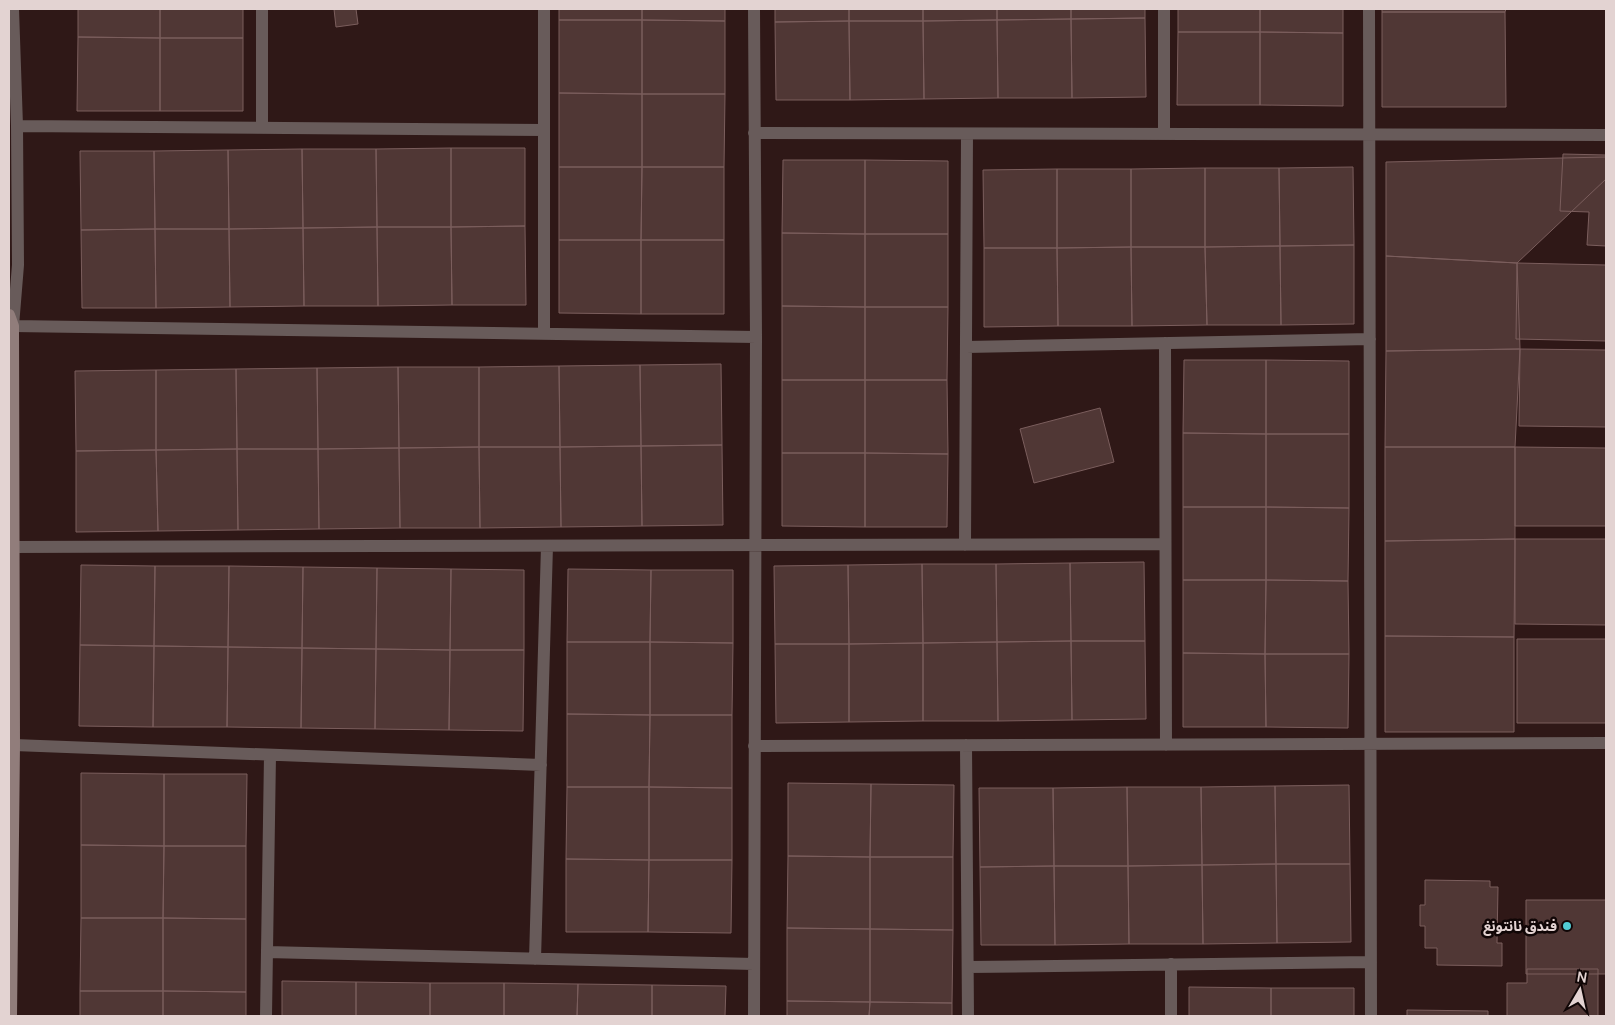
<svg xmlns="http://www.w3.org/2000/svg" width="1615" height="1025" viewBox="0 0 1615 1025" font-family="Manrope,'Noto Sans Arabic',sans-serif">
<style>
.building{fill:#503735;stroke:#7b5e5d}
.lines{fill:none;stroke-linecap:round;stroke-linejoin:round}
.street{stroke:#685b5a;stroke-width:12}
.secondary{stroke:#917d7b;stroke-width:12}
.poi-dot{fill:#51ccd4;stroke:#100606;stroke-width:2}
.labels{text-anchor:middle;stroke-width:5;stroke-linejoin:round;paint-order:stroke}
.poi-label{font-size:14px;font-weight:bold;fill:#e3d3d2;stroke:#100606;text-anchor:end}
</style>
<rect width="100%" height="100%" fill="#2f1817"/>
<path class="building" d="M78,9H160V38L78,37Z
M160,9H243V38H160Z
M334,9H356L358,24L336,27Z
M559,9H642V20H559Z
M642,9H725V21L642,20Z
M775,9H849V21L775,22Z
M849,9H923V21H849Z
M923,9H997V20L923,21Z
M997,9H1071V19L997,20Z
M1071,9H1145V18L1071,19Z
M1178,9H1260V32H1178Z
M1260,9H1343V33L1260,32Z
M1382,9H1506L1505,12H1382Z
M1382,12H1505L1506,107H1382Z
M1145,18L1146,97L1072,98L1071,19Z
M1071,19L1072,98H998L997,20Z
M559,20H642V94L559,93Z
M642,20L725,21V94H642Z
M997,20L998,98L924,99L923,21Z
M849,21H923L924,99L850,100Z
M849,21L850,100H776L775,22Z
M1178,32H1260V105H1177Z
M1260,32L1343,33V106L1260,105Z
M78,37L160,38V111H77Z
M160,38H243V111H160Z
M559,93L642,94V167H559Z
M642,94H725L724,167H642Z
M451,148H525V226L451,227Z
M451,148V227H377L376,149Z
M302,149H376L377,227L303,228Z
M302,149L303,228L229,229L228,150Z
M228,150L229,229H155L154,151Z
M80,151H154L155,229L81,230Z
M1563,154L1606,155V246L1587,245L1589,212L1560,211Z
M1606,157V179L1517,263L1386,256V162Z
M783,160H865V234L782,233Z
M865,160L948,161V234H865Z
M559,167H642L641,240H559Z
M642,167H724V240H641Z
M1353,167L1354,245L1280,246L1279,168Z
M1205,168V247H1131V169Z
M1205,168H1279L1280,246L1205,247Z
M1057,169H1131V247L1057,248Z
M1057,169V248H984L983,170Z
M525,226L526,305H452L451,227Z
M377,227H451L452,305L378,306Z
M377,227L378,306H304L303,228Z
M303,228L304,306L230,307L229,229Z
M155,229H229L230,307L156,308Z
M155,229L156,308H82L81,230Z
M782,233L865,234V307L782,306Z
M865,234H948V307H865Z
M559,240H641V314L559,313Z
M641,240H724V314H641Z
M1354,245V324L1281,325L1280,246Z
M1280,246L1281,325H1207L1205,247Z
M1131,247H1205L1207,325L1132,326Z
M1131,247L1132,326H1058L1057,248Z
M984,248H1057L1058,326L984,327Z
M1386,256L1517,263L1520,349L1386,351Z
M1517,263L1606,265V341L1516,339Z
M782,306L865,307V380H782Z
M865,307H948L947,380H865Z
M1520,349L1606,350V427L1519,426Z
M1520,349L1515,447H1385L1386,351Z
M1184,360H1266V434L1183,433Z
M1266,360L1349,361V434H1266Z
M721,364L722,445L641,446L640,365Z
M640,365L641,446L560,447L559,366Z
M559,366L560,447H479V367Z
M398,367L399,448L318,449L317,368Z
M398,367H479V447L399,448Z
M317,368L318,449H237L236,369Z
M236,369L237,449L156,450V370Z
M156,370V450L76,451L75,371Z
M782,380H865V453H782Z
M865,380H947L948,454L865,453Z
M1100,408L1114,462L1034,483L1020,429Z
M1183,433L1266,434V507H1183Z
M1266,434H1349V508L1266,507Z
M722,445L723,525L642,526L641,446Z
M641,446L642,526L561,527L560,447Z
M479,447L480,528H400L399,448Z
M479,447H560L561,527L480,528Z
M1385,447H1515V539L1385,541Z
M1515,447L1606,448V526H1515Z
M399,448L400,528L319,529L318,449Z
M237,449L238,530L158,531L156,450Z
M237,449H318L319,529L238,530Z
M156,450L158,531L76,532V451Z
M782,453H865V527L782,526Z
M865,453L948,454L947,527H865Z
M1183,507H1266V580H1183Z
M1266,507L1349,508L1348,581L1266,580Z
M1515,539H1606V625L1515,624Z
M1515,539L1514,637L1385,636V541Z
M1144,562L1145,641H1071L1070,563Z
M1070,563L1071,641L997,642L996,564Z
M922,564L923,643L849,644L848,565Z
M922,564H996L997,642L923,643Z
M81,565L155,566L154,646L80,645Z
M848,565L849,644H775L774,566Z
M155,566H229L228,647L154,646Z
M229,566L303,567L302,648L228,647Z
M303,567L377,568L376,649L302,648Z
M377,568L451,569L450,650L376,649Z
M451,569L524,570V650H450Z
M568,569L651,570L650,642H567Z
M651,570H733V643L650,642Z
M1183,580H1266L1265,654L1183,653Z
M1266,580L1348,581L1349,654H1265Z
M1385,636L1514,637V732H1385Z
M1517,639H1606V723H1517Z
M1071,641L1072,720L998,721L997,642Z
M1071,641H1145L1146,719L1072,720Z
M567,642H650V715L567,714Z
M650,642L733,643L732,715H650Z
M997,642L998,721H923V643Z
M923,643V721L849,722V644Z
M775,644H849V722L776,723Z
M80,645L154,646L153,727L79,726Z
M154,646L228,647L227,727H153Z
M228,647L302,648L301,728L227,727Z
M302,648L376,649L375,729L301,728Z
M376,649L450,650L449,730L375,729Z
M450,650H524L523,731L449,730Z
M1183,653L1265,654L1266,727H1183Z
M1265,654H1349L1348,728L1266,727Z
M567,714L650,715L649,787H567Z
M650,715H732V788L649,787Z
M81,773L164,774V846L81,845Z
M164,774H247L246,846H164Z
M788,783L871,784L870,857L788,856Z
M871,784L954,785L953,857H870Z
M1349,785L1350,864H1276L1275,786Z
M1275,786L1276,864L1202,865L1201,787Z
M567,787H649V860L566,859Z
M649,787L732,788V860H649Z
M1127,787H1201L1202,865L1128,866Z
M1127,787L1128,866H1054L1053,788Z
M979,788H1053L1054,866L980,867Z
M81,845L164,846L163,918H81Z
M164,846H246V919L163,918Z
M788,856L870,857V929L787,928Z
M870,857H953V930L870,929Z
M566,859L649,860L648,932H566Z
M649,860H732L731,933L648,932Z
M1276,864L1277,943L1203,944L1202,865Z
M1276,864H1350L1351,942L1277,943Z
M1202,865L1203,944H1129L1128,866Z
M1054,866H1128L1129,944L1055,945Z
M1054,866L1055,945H981L980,867Z
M1425,880L1490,881V887H1498L1497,943H1502V966L1437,965V948H1425V926H1420V905H1425Z
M1526,900H1606V974H1526Z
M81,918H163V991H80Z
M163,918L246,919V992L163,991Z
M787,928L870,929V1002L787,1001Z
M870,929L953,930L952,1003L870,1002Z
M1527,969H1598V1016H1507V983H1527Z
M282,981L356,982V1016H282Z
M356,982L430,983V1016H356Z
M430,983H504V1016H430Z
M504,983L578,984L577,1016H504Z
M578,984L652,985V1016H577Z
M652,985L726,986L725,1016H652Z
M1189,987L1271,988V1016H1189Z
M1271,988H1354V1016H1271Z
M80,991H163V1016H80Z
M163,991L246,992V1016H163Z
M787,1001L870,1002L869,1016H787Z
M870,1002L952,1003V1016H869Z
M1407,1010L1488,1011V1016H1407Z"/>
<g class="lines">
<path class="street" d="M13,9L17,126L18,265L13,326L756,337
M262,9V128
M1164,9V134
M1369,9L1371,1016
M17,126L544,130
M754,133L1606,135
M544,334V9
M1165,343L1166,745
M966,347L1370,339
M965,545L967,134
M9,547L1165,544
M14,745L541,765
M966,745L968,1016
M754,746L1606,743
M267,952L754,964
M535,959L547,546
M968,967L1371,962
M266,1016L270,755
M754,1016L756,337L754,9
M1171,1016V964"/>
<path class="secondary" d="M9,315L13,326L14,745L11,1016"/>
</g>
<circle class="poi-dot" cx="1567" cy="926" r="5"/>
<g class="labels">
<g class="poi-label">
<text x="1557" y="931">فندق نانتونغ</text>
</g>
</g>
<rect width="1615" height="1025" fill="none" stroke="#e3d3d2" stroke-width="20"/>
<g transform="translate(1580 990) rotate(9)" stroke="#100606" stroke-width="4" paint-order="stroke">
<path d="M0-4L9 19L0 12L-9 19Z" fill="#e3d3d2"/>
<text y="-8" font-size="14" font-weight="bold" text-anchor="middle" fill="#e3d3d2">N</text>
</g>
</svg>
